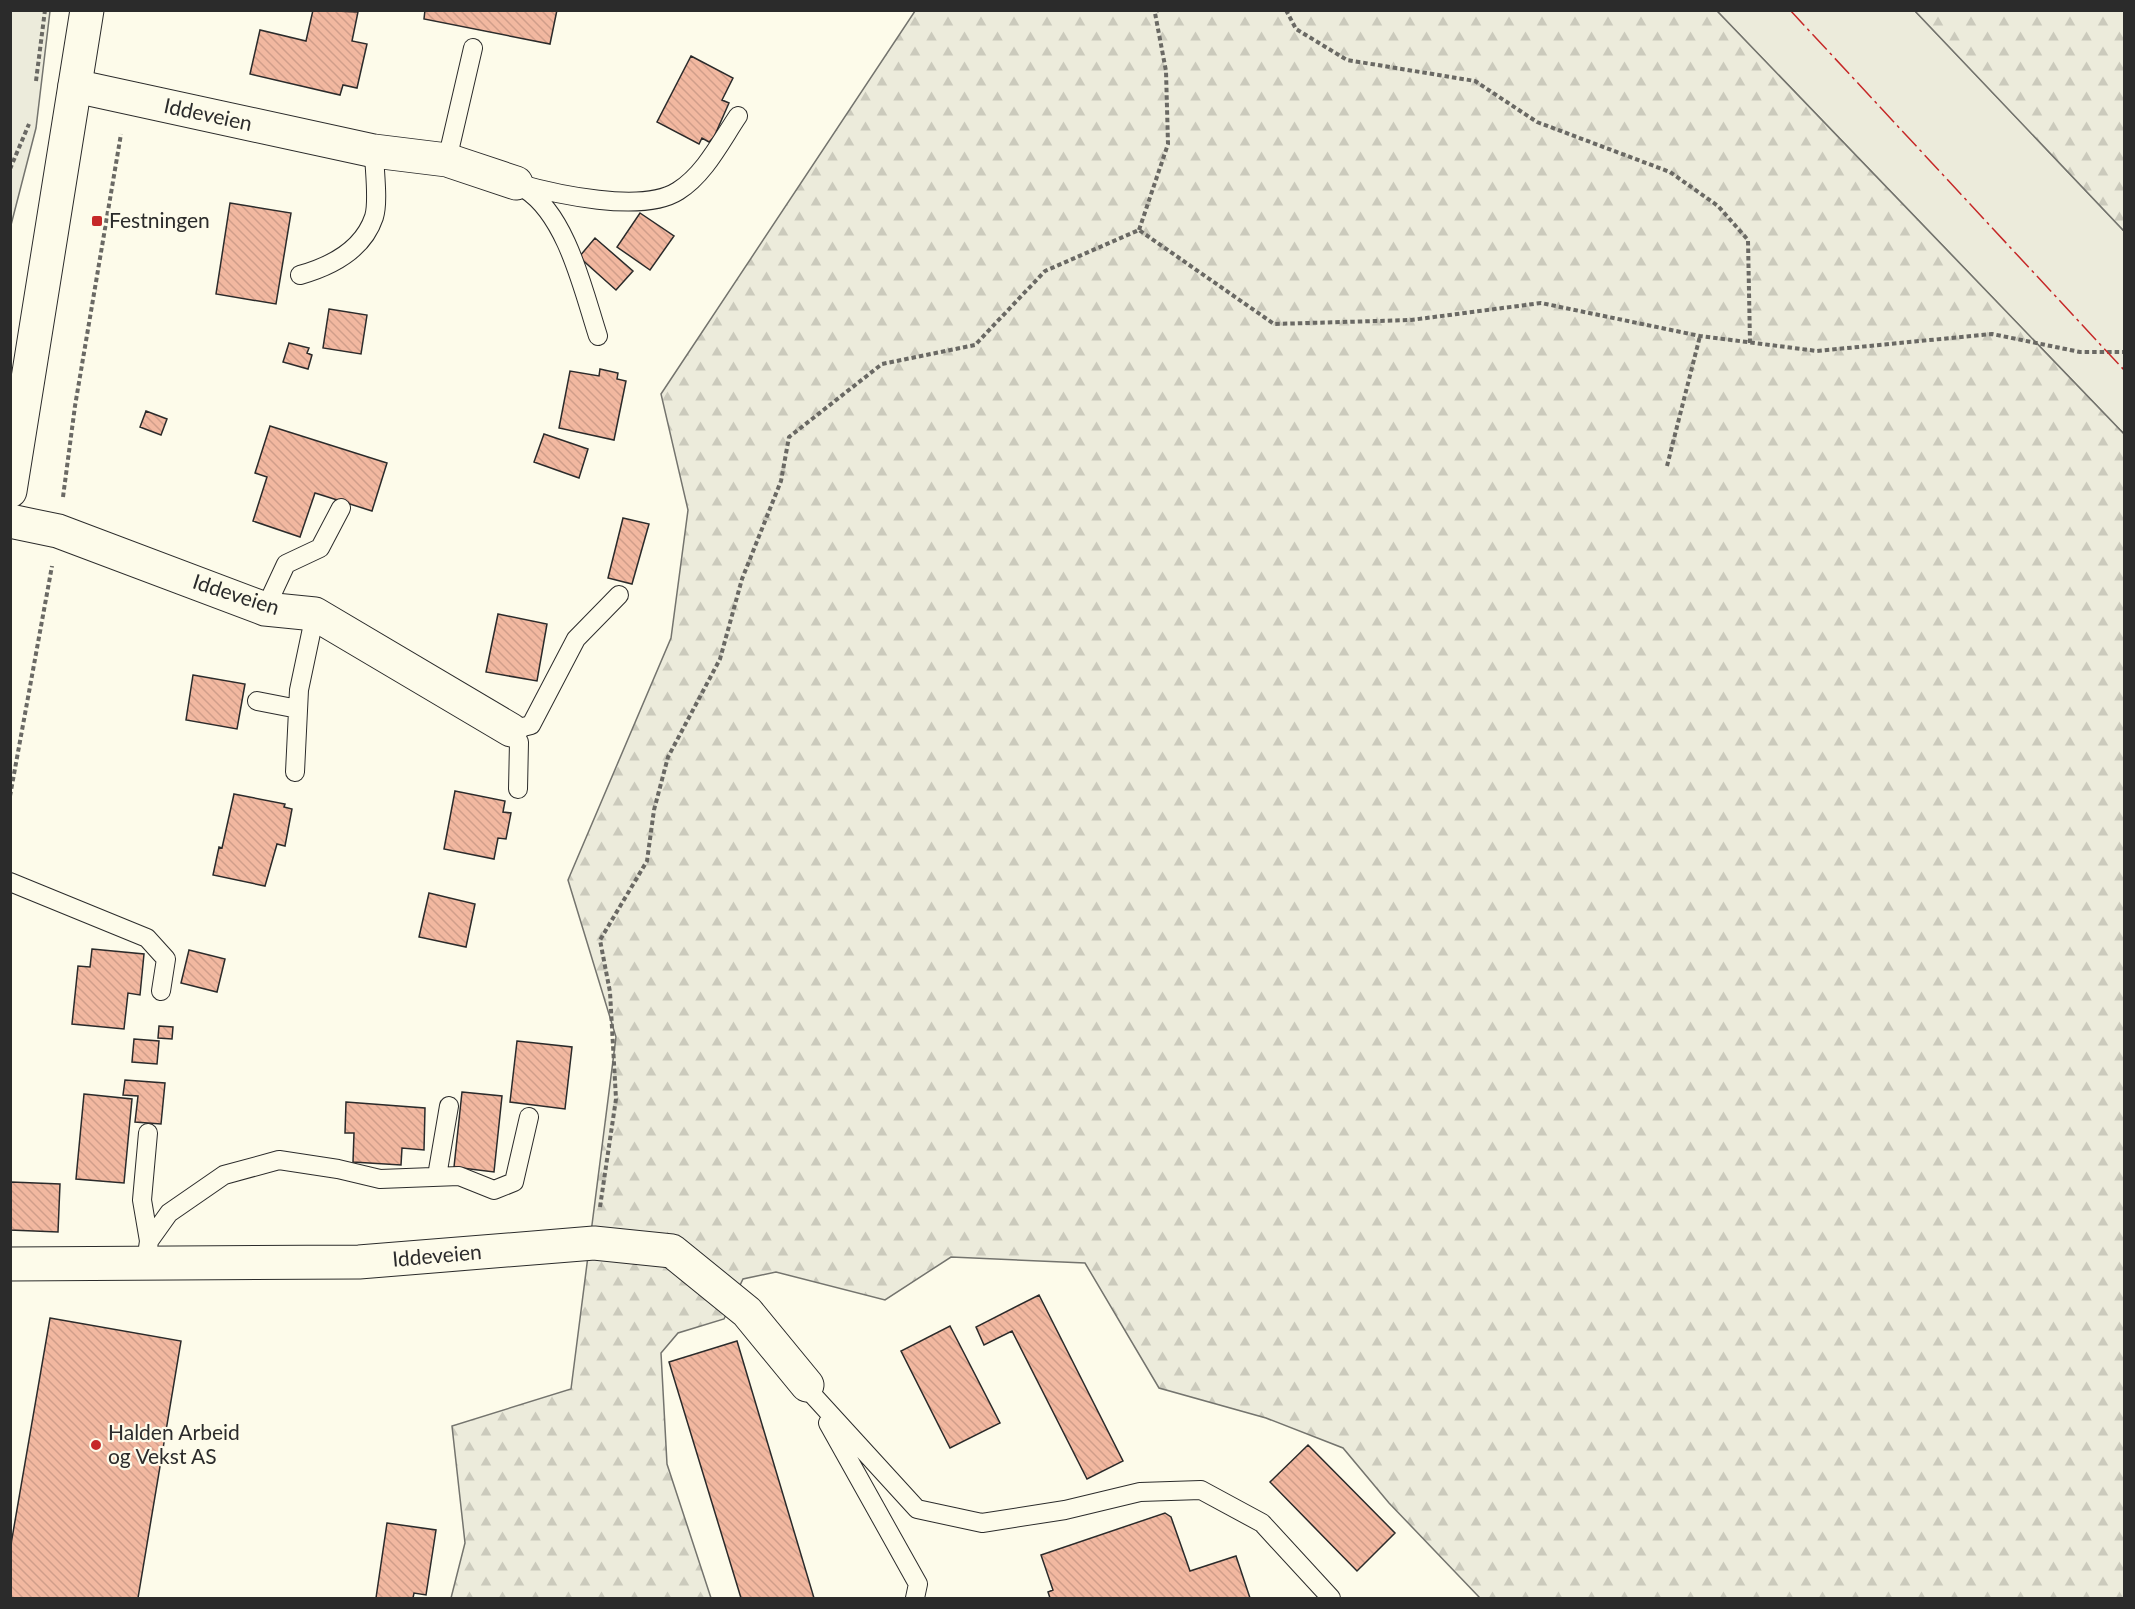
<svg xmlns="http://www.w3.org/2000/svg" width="2135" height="1609" viewBox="0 0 2135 1609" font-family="Lato,sans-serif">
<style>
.grass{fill:#ecebdb;stroke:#74746e;stroke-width:1.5}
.forest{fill:url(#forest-firs);stroke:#74746e;stroke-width:1.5}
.building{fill:url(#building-back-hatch);stroke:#2b2b2b;stroke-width:1.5}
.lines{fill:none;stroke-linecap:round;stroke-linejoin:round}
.lane-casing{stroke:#2b2b2b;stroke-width:20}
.street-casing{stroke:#2b2b2b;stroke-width:35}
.primary-casing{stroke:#2b2b2b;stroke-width:35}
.path{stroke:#6a6964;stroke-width:4;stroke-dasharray:4.5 3;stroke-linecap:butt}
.lane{stroke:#fdfbea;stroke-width:18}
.street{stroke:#fdfbea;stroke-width:33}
.primary{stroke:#fdfbea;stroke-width:33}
.power{stroke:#c62828;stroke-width:1.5;stroke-dasharray:21 4.5 3 4.5;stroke-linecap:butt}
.poi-dot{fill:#c62828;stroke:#fdfbea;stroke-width:2}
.labels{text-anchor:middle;stroke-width:4.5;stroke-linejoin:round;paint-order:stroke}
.street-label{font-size:21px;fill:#2b2b2b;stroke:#fdfbea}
.poi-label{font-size:21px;fill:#2b2b2b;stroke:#fdfbea;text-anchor:start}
</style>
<defs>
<pattern id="forest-firs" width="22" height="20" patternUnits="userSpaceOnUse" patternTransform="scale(1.5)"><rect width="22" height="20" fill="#ecebdb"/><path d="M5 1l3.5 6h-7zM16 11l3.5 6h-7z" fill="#cbcabc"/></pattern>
<pattern id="building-back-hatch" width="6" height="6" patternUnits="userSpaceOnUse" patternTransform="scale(1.5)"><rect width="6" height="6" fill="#f2b8a0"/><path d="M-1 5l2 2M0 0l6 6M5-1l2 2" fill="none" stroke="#d09e8a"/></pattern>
</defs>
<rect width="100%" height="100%" fill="#fdfbea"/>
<path class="grass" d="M11,10L50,11L36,128L11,225Z
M1717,11H1915L2124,231V434Z"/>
<path class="forest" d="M915,11H1717L2124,434V1598H1480L1389,1503L1343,1448L1266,1418L1159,1388L1085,1263L951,1257L885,1300L776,1272L743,1279L724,1319L678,1333L661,1353L667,1464L711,1598H451L465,1543L452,1426L571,1389L616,1037L568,880L671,638L688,510L661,394Z
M1915,11H2124V231Z"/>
<path class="building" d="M313,10L358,12L352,41L367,44L357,88L343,85L340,95L250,74L260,30L306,41Z
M425,10H557L550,44L424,19Z
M691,56L733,78L722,100L729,103L714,137L709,142L702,138L699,144L657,122Z
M230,203L291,213L276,304L216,294Z
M640,213L674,236L650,270L617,247Z
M595,238L633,271L616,290L579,257Z
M329,309L367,315L361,354L323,348Z
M289,343L309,348L307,353L312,355L308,369L283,362Z
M600,369L618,373L617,379L626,381L614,440L559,428L570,371L599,376Z
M146,411L167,419L161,435L140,427Z
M270,426L387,463L372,511L315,493L300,537L253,521L267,477L255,473Z
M544,434L588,449L579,478L534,462Z
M623,518L649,524L632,584L608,578Z
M498,614L547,624L537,681L486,672Z
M193,675L245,684L237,729L186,720Z
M455,791L505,801L503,812L511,813L506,839L498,838L494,859L444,849Z
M234,794L285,804L284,807L292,809L285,846L277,844L265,886L213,875L219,847L222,848Z
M429,893L475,904L466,947L419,937Z
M92,949L144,954L140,995L128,993L124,1029L72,1024L78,966L90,967Z
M189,950L225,959L217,992L181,983Z
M159,1026L173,1027L172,1039L158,1038Z
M134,1039L159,1041L157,1064L132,1062Z
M517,1041L572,1047L565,1109L510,1102Z
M125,1080L165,1083L161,1124L135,1122L138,1096L123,1095Z
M462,1092L502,1096L494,1172L454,1167Z
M84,1094L132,1099L124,1183L76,1179Z
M346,1102L425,1108L424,1150L402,1148L401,1165L353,1162L354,1133H345Z
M11,1182L60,1184L58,1232L10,1230Z
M1039,1295L1123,1461L1087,1479L1012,1331L984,1345L976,1327Z
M50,1318L181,1341L138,1598H10V1550Z
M950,1326L1000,1423L950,1448L901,1351Z
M737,1341L814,1598H741L669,1362Z
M1308,1445L1395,1533L1357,1571L1270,1482Z
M1165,1513L1171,1517L1190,1571L1236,1556L1250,1598H1050L1048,1592L1053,1590L1041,1555Z
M387,1523L436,1530L426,1595L414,1593L413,1598H376Z"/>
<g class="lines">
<defs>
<path id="lane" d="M447,160L473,48
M516,183C555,194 642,214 678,191C705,174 721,141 738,116
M525,189C567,216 583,290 598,336
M300,275C332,266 363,250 374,217C379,201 374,168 374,151
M265,609L286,564L320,548L341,508
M257,701L298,709
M295,772L299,690L315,614
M518,789L519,742L511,730L531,725L576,639L619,595
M10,882L147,938L166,959L161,991
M148,1133L142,1200L149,1241
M437,1176L449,1106
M146,1262L149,1241L169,1213L224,1175L279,1160L338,1169L380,1179L459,1176L494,1190L514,1182L529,1117
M811,1393L917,1509L982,1523L1065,1510L1140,1492L1201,1490L1262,1523L1331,1598
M828,1423L918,1584L915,1598"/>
<path id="street" d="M75,86L374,151L447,160L516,183
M10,521L58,531L265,609L315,614L511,730
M10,1264L359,1262L594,1243L672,1251L747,1312L807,1385"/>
<path id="primary" d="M10,491L87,10"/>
</defs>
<use href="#lane" class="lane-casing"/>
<use href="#street" class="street-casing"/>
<use href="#primary" class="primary-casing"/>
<path class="path" d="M1286,10L1296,29L1347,60L1475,81L1537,122L1670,172L1718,206L1748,240L1750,343
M36,81L45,10
M10,169L29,124
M1139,230L1168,144L1166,71L1155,13L1158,10
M1667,466L1700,336
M63,497L75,406L121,134
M10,796L52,566
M600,1207L616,1099L610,992L600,940L647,861L654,810L668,757L720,659L742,579L781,481L789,437L882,364L975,345L1045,271L1139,230L1274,324L1411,320L1541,303L1700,336L1817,351L1992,334L2080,352H2124"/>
<use href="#lane" class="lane"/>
<use href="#street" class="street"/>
<use href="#primary" class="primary"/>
<path class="power" d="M1790,10L2124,370"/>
</g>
<g class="poi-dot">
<rect x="91" y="215" width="12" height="12" rx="3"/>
<circle cx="96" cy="1445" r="6"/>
</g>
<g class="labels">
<g class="street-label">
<text transform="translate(208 115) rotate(12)" y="7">Iddeveien</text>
<text transform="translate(236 595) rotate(18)" y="7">Iddeveien</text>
<text transform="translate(437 1256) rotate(-5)" y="7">Iddeveien</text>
</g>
<g class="poi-label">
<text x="109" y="228">Festningen</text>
<text x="108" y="1440">Halden Arbeid<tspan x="108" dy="24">og Vekst AS</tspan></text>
</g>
</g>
<rect width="2135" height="1609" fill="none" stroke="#2b2b2b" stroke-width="24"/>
</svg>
